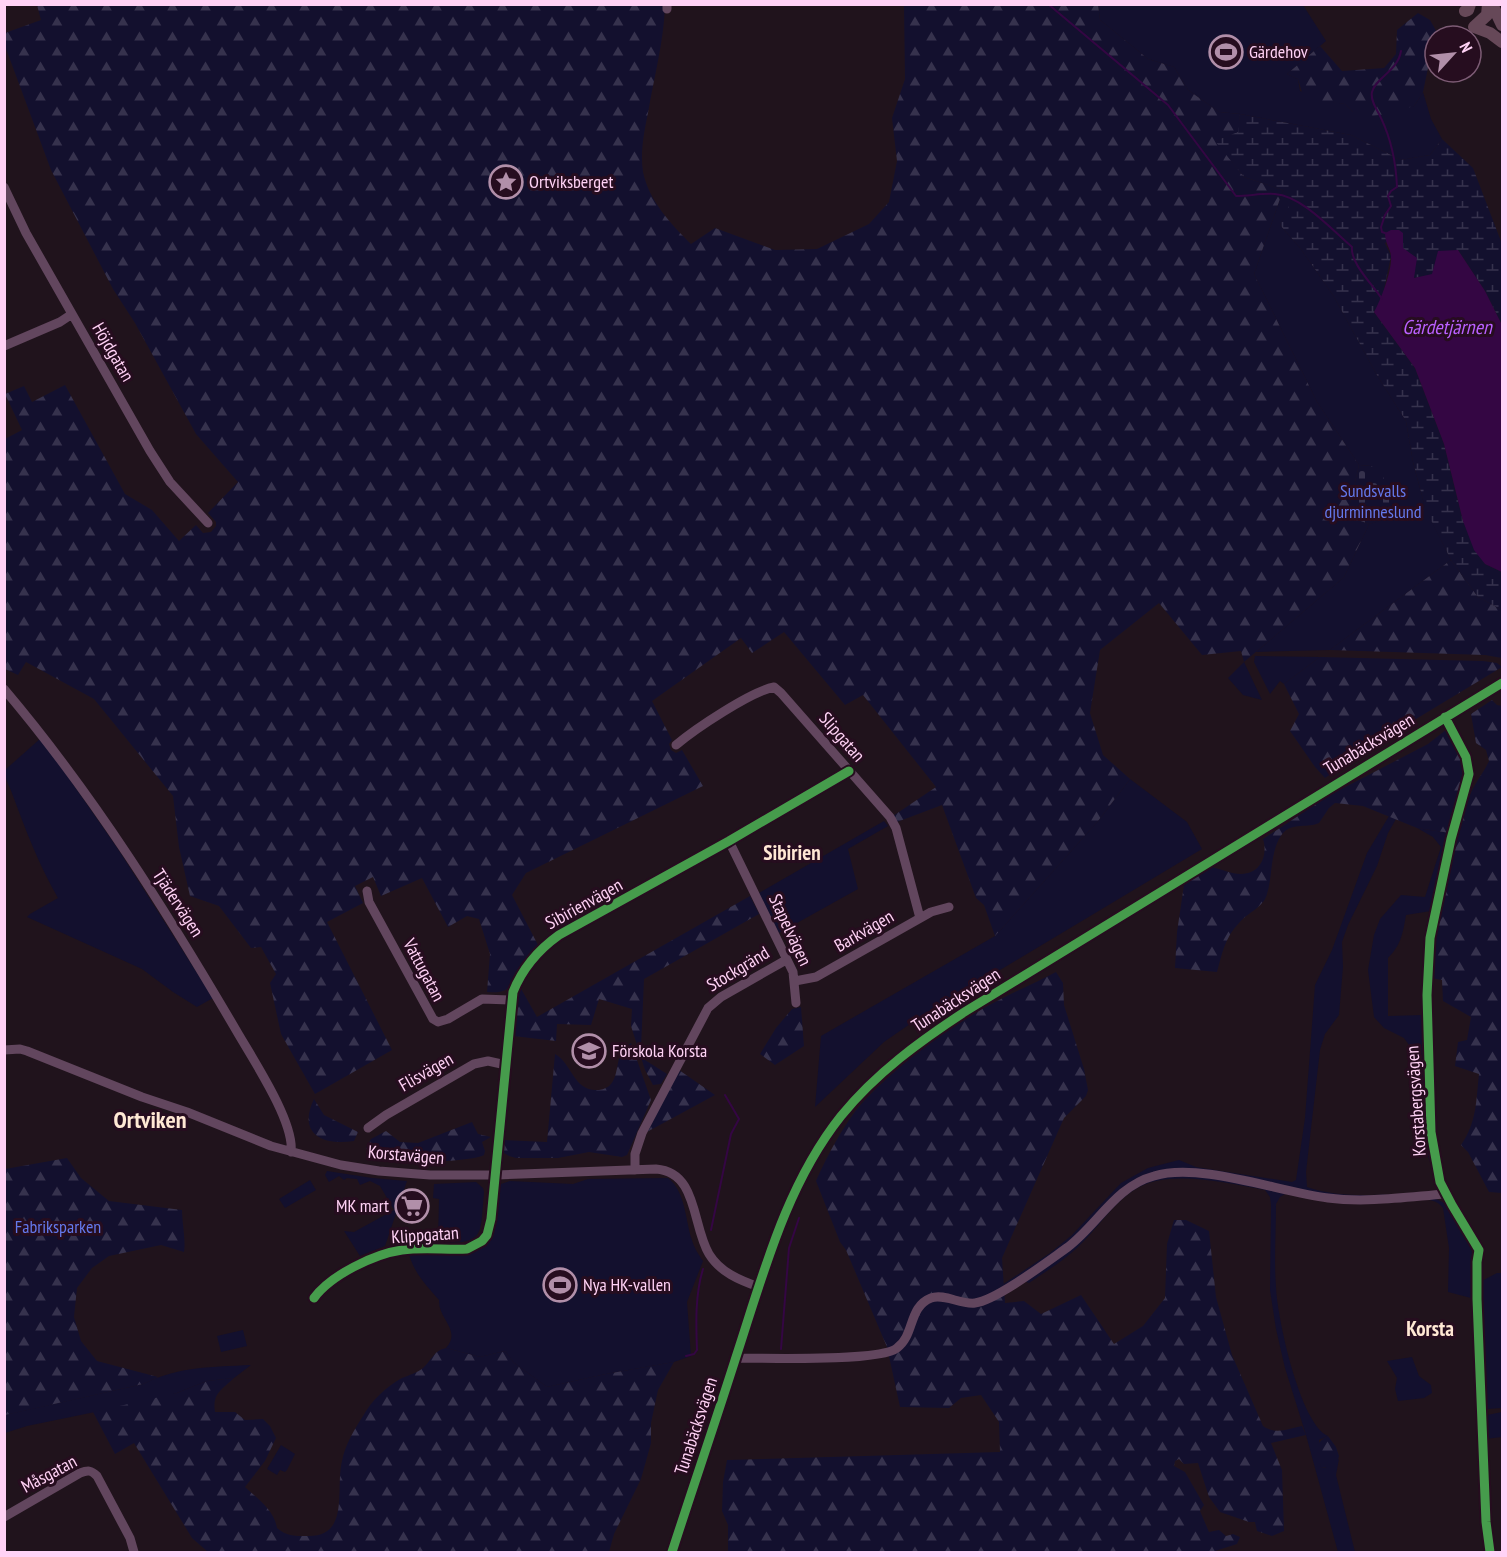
<svg xmlns="http://www.w3.org/2000/svg" width="1507" height="1557" viewBox="0 0 1507 1557" font-family="'PT Sans Narrow',sans-serif">
<style>
.green{fill:#13102e}
.forest{fill:url(#forest-firs)}
.wetland{fill:url(#wetland-marsh)}
.cemetery{fill:url(#cemetery-stones)}
.water{fill:#340643}
.lines{fill:none;stroke-linecap:round;stroke-linejoin:round}
.stream{stroke:#340643;stroke-width:2}
.minor{stroke:#62465e;stroke-width:9}
.major{stroke:#664858;stroke-width:12}
.cycleway-casing{stroke:#260d1f;stroke-width:13}
.cycleway{stroke:#469c4c;stroke-width:9}
.labels{text-anchor:middle;stroke-width:6;stroke-linejoin:round;paint-order:stroke}
.poi-label{font-size:18px;fill:#ffd2f5;stroke:#260d1f;text-anchor:start}
.street-label{font-size:18px;fill:#ffd2f5;stroke:#260d1f}
.park-label{font-size:18px;fill:#6479ec;stroke:#260d1f}
.water-label{font-size:20px;font-style:italic;fill:#ba60ff;stroke:#260d1f}
.quarter-label{font-size:21px;font-weight:bold;fill:#ffe8d4;stroke:#260d1f}
.district-label{font-size:24px;font-weight:bold;fill:#ffe8d4;stroke:#260d1f}
</style>
<defs>
<pattern id="forest-firs" width="22" height="20" patternUnits="userSpaceOnUse" patternTransform="scale(1.5)"><rect width="22" height="20" fill="#13102e"/><path d="M5 1l3.5 6h-7zM16 11l3.5 6h-7z" fill="#36324d"/></pattern>
<pattern id="wetland-marsh" width="20" height="14" patternUnits="userSpaceOnUse" patternTransform="scale(1.5)"><rect width="20" height="14" fill="#13102e"/><path d="M1 5h8M5 5V1M11 12h8M15 12V8" fill="none" stroke="#36324d"/></pattern>
<pattern id="cemetery-stones" width="16" height="16" patternUnits="userSpaceOnUse" patternTransform="scale(1.5)"><rect width="16" height="16" fill="#13102e"/><path d="M2 7V4a2 2 0 0 1 4 0v3zM10 15v-3a2 2 0 0 1 4 0v3z" fill="#36324d"/></pattern>
</defs>
<rect width="100%" height="100%" fill="#20131c"/>
<path class="green" d="M1098,5H1303L1326,41L1287,74L1298,79L1300,91L1333,102L1345,104L1353,112L1414,106L1423,92L1431,119L1442,139L1430,155L1401,160L1351,135L1240,114L1219,112L1188,90L1174,67L1148,59L1100,20Z
M1283,190L1293,199L1280,225L1301,249L1333,295L1377,375L1406,421L1413,462L1425,507L1409,513L1426,509L1451,560L1330,650L1256,652L1344,577L1369,524L1404,513L1371,466L1359,465L1317,402L1254,274Z
M1255,656L1320,657L1284,684L1280,681L1270,694L1254,662Z
M1244,662L1262,700L1243,695L1228,678Z
M41,738L118,849L213,998L197,1007L173,992L142,969L27,917L30,914L58,898C39,865 26,831 13,796C10,786 5,781 5,770Z
M1130,779L1187,822L1202,849L910,1024L884,1042L815,1107L821,1036L995,936L1098,821Z
M1389,816L1396,819L1388,833L1377,866L1348,925L1342,942L1343,967L1339,1015L1325,1034L1320,1050L1306,1172L1307,1187C1345,1200 1388,1194 1427,1192L1354,1197L1326,1195L1224,1173H1152L1087,1224L1064,1246L1003,1288L1002,1285L1050,1253L1072,1235L1121,1183L1148,1168L1179,1160L1196,1167L1292,1182L1296,1180L1305,1118L1315,985L1332,950L1367,853Z
M884,821L888,826L848,849L858,889L779,933L759,893Z
M1417,828L1450,833L1431,911L1406,915C1403,933 1401,945 1388,958V1016L1424,1015L1429,1133L1437,1183L1428,1156L1423,1111L1415,1085L1412,1049L1404,1038L1384,1028L1374,1017L1368,970L1374,935L1380,919L1401,895L1425,897L1441,847L1433,837Z
M327,1171L372,1178L407,1181L385,1246L360,1256L344,1231L354,1232L394,1210L380,1186L370,1181L360,1185L357,1179L347,1178L344,1180L339,1176L329,1182L325,1175Z
M1185,1176L1228,1180L1285,1194L1280,1197L1276,1204C1276,1232 1274,1260 1276,1287C1277,1317 1300,1424 1328,1436L1319,1440L1321,1467L1325,1468L1339,1459L1336,1475L1355,1552H1338L1306,1435L1285,1368L1276,1329L1270,1290L1271,1205L1270,1197L1265,1190C1231,1184 1192,1174 1156,1181C1121,1188 1102,1225 1077,1248C1063,1261 1045,1272 1029,1283L1024,1281L1129,1191L1155,1178Z
M668,1178C686,1192 685,1220 692,1240C694,1248 699,1255 703,1261L687,1302L691,1356L674,1362L606,1374L547,1387L514,1363L505,1351L480,1357L446,1348C462,1330 438,1319 439,1300C426,1285 414,1273 409,1254H470L481,1247L489,1239L496,1192L501,1184L510,1181L573,1184L588,1179Z
M310,1180L316,1190L285,1208L279,1199Z
M476,1182L483,1188L484,1192C480,1235 486,1245 438,1242L439,1199L433,1198L434,1184Z
M1419,1198L1436,1199L1447,1204L1468,1242L1474,1257L1475,1299L1448,1292L1449,1248L1443,1208C1437,1200 1429,1200 1419,1198Z
M1497,1273H1502V1408L1487,1409L1485,1407L1480,1282Z
M243,1330L247,1346L221,1352L217,1336Z
M1412,1357L1419,1376L1431,1385L1432,1393L1424,1398L1398,1401L1395,1389L1397,1378L1387,1361Z
M251,1365L234,1378L207,1381L177,1393L158,1399L27,1426L5,1433L4,1415L143,1384C180,1366 212,1367 251,1365Z
M1502,1412V1437L1485,1439V1418L1487,1415Z
M281,1445L295,1454L287,1470L285,1472L280,1470L277,1475L267,1469Z"/>
<path class="forest" d="M37,5H665C664,41 654,77 648,113C644,132 640,153 643,172C649,201 671,224 691,244L715,228L775,250L817,249L869,224L889,202L897,161L892,118L905,79L904,5H1098L1100,20L1148,59L1174,67L1188,90L1219,112L1240,114L1239,132L1216,141L1244,177L1283,190L1254,274L1317,402L1359,465L1347,516L1369,524L1344,577L1244,662L1241,651L1202,655L1159,603L1100,650L1090,713L1103,755L1130,779L1098,821L995,936L984,905L976,898L942,805L897,822L893,816L936,787L863,695L845,705L784,632L752,653L741,638L652,701L672,740L669,744L671,750L676,753L682,750L703,786L526,873L512,895L538,945C532,953 525,961 519,969C508,986 512,994 487,992L490,954L479,919L467,916L448,927L422,878L381,896L373,877L355,886L363,903L327,922L392,1050L315,1094L281,1034L270,983L276,974L261,947L251,948L219,906L190,896L179,847L173,796L94,699L26,662L18,675L5,669V439L22,430L5,394L24,386L32,402L65,385L125,494L152,510L179,541L196,525L203,533L211,532L216,526V522L208,513L238,482L196,434L135,323L113,289L51,170L5,46V33L41,20Z
M1418,13L1430,20L1439,36H1435V59L1428,68L1423,92L1414,106L1391,113L1373,116L1353,112L1345,104L1304,99L1298,79L1287,74L1320,46L1342,71L1384,68L1396,54L1397,30Z
M1451,560L1478,597L1502,610V658L1485,655L1330,650Z
M1320,657L1483,661L1497,663L1502,667L1373,745L1325,778L1315,767L1290,731L1299,714L1284,684Z
M1492,700L1497,705L1502,706V1193L1489,1192L1468,1152L1461,1145C1477,1122 1476,1101 1479,1074L1455,1066L1458,1042L1467,1040L1471,1017L1443,1001L1442,980L1431,978C1436,917 1447,856 1469,798C1473,785 1483,774 1489,761L1486,750L1476,743L1471,714Z
M1447,729L1463,760L1465,772L1450,833L1417,828L1363,806L1335,803L1329,808L1319,823C1308,828 1293,823 1284,832C1270,847 1273,875 1267,894C1264,907 1247,913 1239,923C1225,937 1222,954 1217,972L1175,968L1177,932L1184,885L1212,867C1221,869 1231,874 1241,874C1261,874 1268,855 1263,839L1330,795L1428,744Z
M750,896L759,914L644,979L641,1048L645,1060L667,1074L661,1084L653,1085L645,1070L631,1026L632,1009L599,999L591,1025L557,1024L556,1041L513,1036L520,987L537,1017Z
M1056,972L1063,983L1064,1005L1084,1069L1088,1090L1086,1096L1064,1118L1002,1258L1005,1303L1024,1301L1041,1314L1081,1295L1114,1344L1143,1326L1165,1298L1167,1244L1174,1220H1186L1209,1231L1216,1297L1232,1355L1263,1426C1276,1435 1287,1429 1302,1426L1306,1435L1271,1443L1282,1470L1284,1531L1272,1536L1257,1531L1255,1522H1249L1220,1512L1209,1497L1198,1463L1184,1464L1179,1459L1175,1461L1174,1466L1185,1472L1204,1505L1200,1511L1209,1532L1219,1530L1226,1536L1233,1534L1240,1537L1237,1544L1212,1552H728V1525L722,1511L723,1482L727,1460L1000,1452L999,1422L981,1395L961,1398L949,1408L900,1407L887,1347L846,1250L840,1242L816,1181C827,1156 845,1122 863,1102C895,1068 934,1038 974,1014C1000,998 1029,986 1056,972Z
M801,1007L804,1046L775,1065L760,1054L776,1028L792,1009Z
M631,1043L651,1100L627,1155L622,1157L589,1152L558,1158H516L509,1156L504,1153L502,1140L547,1142L555,1054C573,1064 573,1092 599,1090C622,1087 613,1061 624,1049C624,1048 631,1043 631,1043Z
M679,1070L715,1095L645,1133Z
M314,1099L324,1115L358,1132L354,1141C323,1146 297,1134 314,1099Z
M472,1122L478,1134L491,1137L482,1142L485,1151L484,1155C470,1162 411,1163 395,1161C386,1160 371,1155 366,1148L371,1139L386,1131L400,1142L418,1143Z
M67,1158L81,1178L109,1201L182,1210C182,1222 186,1242 184,1252L161,1245L109,1256L92,1268L77,1288L74,1317L81,1341L97,1361L158,1377L143,1384L5,1415V1169Z
M446,1348L480,1357L505,1351L514,1363L547,1387L606,1374L674,1362L658,1390L651,1423V1443L641,1479L614,1534L609,1552H208L192,1538L134,1443L115,1454L93,1412L177,1393L207,1381L234,1378C221,1390 212,1394 215,1412H235L245,1420L263,1419L270,1426L276,1438L265,1461L245,1487C258,1499 274,1510 277,1528C287,1536 293,1536 306,1536C351,1538 335,1489 342,1461C345,1445 354,1430 363,1416C372,1400 386,1387 402,1378C409,1375 417,1373 423,1368C431,1361 434,1350 446,1348Z
M1328,1436L1336,1447L1339,1456C1338,1464 1328,1469 1321,1467C1318,1452 1312,1444 1328,1436Z"/>
<path class="wetland" d="M1240,114L1351,135L1401,160L1430,155L1442,139L1473,168L1502,244V325L1485,291L1458,250L1432,275L1414,278L1403,248V233L1385,243L1391,256L1382,299L1374,312L1415,368L1444,444L1463,521L1485,564L1502,572V610L1478,597L1451,560L1426,510L1401,516L1425,507L1413,462L1406,421L1377,375L1333,295L1301,249L1280,225L1292,199L1283,190L1244,177L1215,141L1238,132Z"/>
<path class="cemetery" d="M1359,465L1371,466L1379,470L1404,514L1369,524L1347,516Z"/>
<path class="water" d="M1391,230H1399L1403,233V248L1417,258L1414,278L1432,274L1438,251L1458,250L1485,291L1502,325V572L1485,564L1474,550L1463,521L1444,444L1415,368L1374,312C1381,300 1392,270 1391,257C1391,249 1385,244 1385,233Z"/>
<g class="lines">
<path class="stream" d="M1048,4L1168,105L1236,196C1249,196 1262,193 1275,194C1302,196 1332,230 1352,247C1350,263 1373,285 1382,299
M1385,233L1382,232L1381,227L1385,215L1391,206L1388,196L1391,191L1397,187C1396,162 1392,141 1381,118C1378,111 1370,101 1372,92C1375,78 1398,71 1401,51
M711,1230L731,1134L739,1119L725,1095
M781,1349L789,1248L799,1218
M686,1356L694,1354L697,1350C696,1323 695,1295 703,1269"/>
<path class="minor" d="M667,9V4
M4,187L26,233L150,451L170,482L208,523
M4,346L60,322L72,314
M4,689C93,794 167,912 236,1030C252,1058 295,1122 291,1152
M1445,717L1466,757L1469,774L1451,839L1430,938L1427,995L1431,1132L1440,1182L1452,1205L1479,1250L1477,1262V1299L1486,1522L1490,1552
M676,745C695,729 750,692 774,687L781,693L890,817L896,828L920,918
M729,841L793,972L796,1003
M367,891L369,902L433,1019L438,1022L448,1019L482,999L512,1000
M795,981L816,977L931,912L949,907
M4,1050L20,1049L27,1051L142,1097L187,1112L271,1146L341,1165L379,1171L430,1175H496L656,1169C698,1172 692,1226 709,1254C720,1272 739,1280 759,1287
M368,1128L386,1115L474,1064L488,1061L506,1065
M635,1170V1154L642,1133L708,1008L721,997L786,960
M314,1298C331,1275 374,1254 402,1250C423,1247 446,1250 467,1249L482,1241L487,1235L491,1219L513,992C523,967 538,950 559,935L729,841L849,771
M736,1358C764,1358 880,1362 897,1348C915,1335 908,1307 931,1298C944,1293 961,1305 975,1303C997,1300 1048,1261 1068,1247C1098,1224 1116,1186 1154,1176C1200,1162 1279,1192 1328,1198C1366,1203 1407,1197 1445,1194
M4,1517L80,1473C88,1470 91,1470 97,1476L130,1538L134,1552
M672,1552C693,1487 715,1423 736,1357C763,1275 786,1185 841,1116C876,1073 920,1041 966,1011L1502,683"/>
<path class="major" d="M1488,4L1487,15L1474,27L1490,33L1502,42
M1492,4L1502,25
M1465,11L1468,10L1470,4"/>
<defs>
<path id="cycleway" d="M1445,717L1466,757L1469,774L1451,839L1430,938L1427,995L1431,1132L1440,1182L1452,1205L1479,1250L1477,1262V1299L1486,1522L1490,1552
M314,1298C331,1275 374,1254 402,1250C423,1247 446,1250 467,1249L482,1241L487,1235L491,1219L513,992C523,967 538,950 559,935L729,841L849,771
M672,1552C693,1487 715,1423 736,1357C763,1275 786,1185 841,1116C876,1073 920,1041 966,1011L1502,683"/>
</defs>
<use href="#cycleway" class="cycleway-casing"/>
<use href="#cycleway" class="cycleway"/>
</g>
<defs>
<symbol id="stadium-ring" viewBox="-11 -11 22 22"><circle r="9.5" fill="#260d1f" stroke="#b18fa9" stroke-width="1.5"/><path d="M0-5a6.5 5 0 1 0 0 10a6.5 5 0 1 0 0-10ZM-3.5-1.8h7v3.6h-7Z" fill="#b18fa9"/></symbol>
<symbol id="sight-ring" viewBox="-11 -11 22 22"><circle r="9.5" fill="#260d1f" stroke="#b18fa9" stroke-width="1.5"/><path d="M0-6L1.8-2.2L6-1.7L2.9 1.2L3.7 5.4L0 3.3L-3.7 5.4L-2.9 1.2L-6-1.7L-1.8-2.2Z" fill="#b18fa9"/></symbol>
<symbol id="school-ring" viewBox="-11 -11 22 22"><circle r="9.5" fill="#260d1f" stroke="#b18fa9" stroke-width="1.5"/><path d="M0-5L7-2L0 1L-7-2ZM-4 1L0 2.5L4 1V4Q0 6-4 4Z" fill="#b18fa9"/></symbol>
<symbol id="supermarket-ring" viewBox="-11 -11 22 22"><circle r="9.5" fill="#260d1f" stroke="#b18fa9" stroke-width="1.5"/><path d="M-6-5.5h2.5l.6 2H6L4.5 2H-2.5L-4.4-4H-6ZM-1.5 3.2a1.3 1.3 0 1 0 .1 0ZM3 3.2a1.3 1.3 0 1 0 .1 0Z" fill="#b18fa9"/></symbol>
</defs>
<g fill-rule="evenodd">
<use href="#stadium-ring" x="1207" y="33" width="38" height="38"/>
<use href="#sight-ring" x="487" y="163" width="38" height="38"/>
<use href="#school-ring" x="570" y="1032" width="38" height="38"/>
<use href="#supermarket-ring" x="393" y="1187" width="38" height="38"/>
<use href="#stadium-ring" x="541" y="1266" width="38" height="38"/>
</g>
<g class="labels">
<g class="poi-label">
<text x="1249" y="58">Gärdehov</text>
<text x="529" y="188">Ortviksberget</text>
<text x="612" y="1057">Förskola Korsta</text>
<text x="389" y="1212" text-anchor="end">MK mart</text>
<text x="583" y="1291">Nya HK-vallen</text>
</g>
<g class="street-label">
<text transform="translate(113 352) rotate(60)" y="6">Höjdgatan</text>
<text transform="translate(842 737) rotate(49)" y="6">Slipgatan</text>
<text transform="translate(1369 744) rotate(-31)" y="6">Tunabäcksvägen</text>
<text transform="translate(178 903) rotate(57)" y="6">Tjädervägen</text>
<text transform="translate(584 904) rotate(-29)" y="6">Sibirienvägen</text>
<text transform="translate(790 930) rotate(65)" y="6">Stapelvägen</text>
<text transform="translate(864 931) rotate(-30)" y="6">Barkvägen</text>
<text transform="translate(738 969) rotate(-31)" y="6">Stockgränd</text>
<text transform="translate(424 970) rotate(62)" y="6">Vattugatan</text>
<text transform="translate(956 1000) rotate(-33)" y="6">Tunabäcksvägen</text>
<text transform="translate(426 1072) rotate(-30)" y="6">Flisvägen</text>
<text transform="translate(1416 1101) rotate(-94)" y="6">Korstabergsvägen</text>
<text transform="translate(406 1155) rotate(5)" y="6">Korstavägen</text>
<text transform="translate(425 1235) rotate(-4)" y="6">Klippgatan</text>
<text transform="translate(696 1426) rotate(-72)" y="6">Tunabäcksvägen</text>
<text transform="translate(49 1474) rotate(-28)" y="6">Måsgatan</text>
</g>
<g class="park-label">
<text x="1373" y="497">Sundsvalls<tspan x="1373" dy="21">djurminneslund</tspan></text>
<text x="58" y="1233">Fabriksparken</text>
</g>
<g class="water-label">
<text x="1447" y="334">Gärdetjärnen</text>
</g>
<g class="quarter-label">
<text x="792" y="860">Sibirien</text>
<text x="1430" y="1336">Korsta</text>
</g>
<g class="district-label">
<text x="150" y="1128">Ortviken</text>
</g>
</g>
<rect width="1507" height="1557" fill="none" stroke="#ffd2f5" stroke-width="12"/>
<g transform="translate(1453 54) rotate(63)"><circle r="28" fill="#260d1f" stroke="#7d5c75" stroke-width="1.5"/>
<path d="M0-4.5L10 22L0 15L-10 22Z" fill="#b18fa9"/>
<text y="-9" font-size="16" font-weight="bold" text-anchor="middle" fill="#ffd2f5">N</text>
</g>
</svg>
